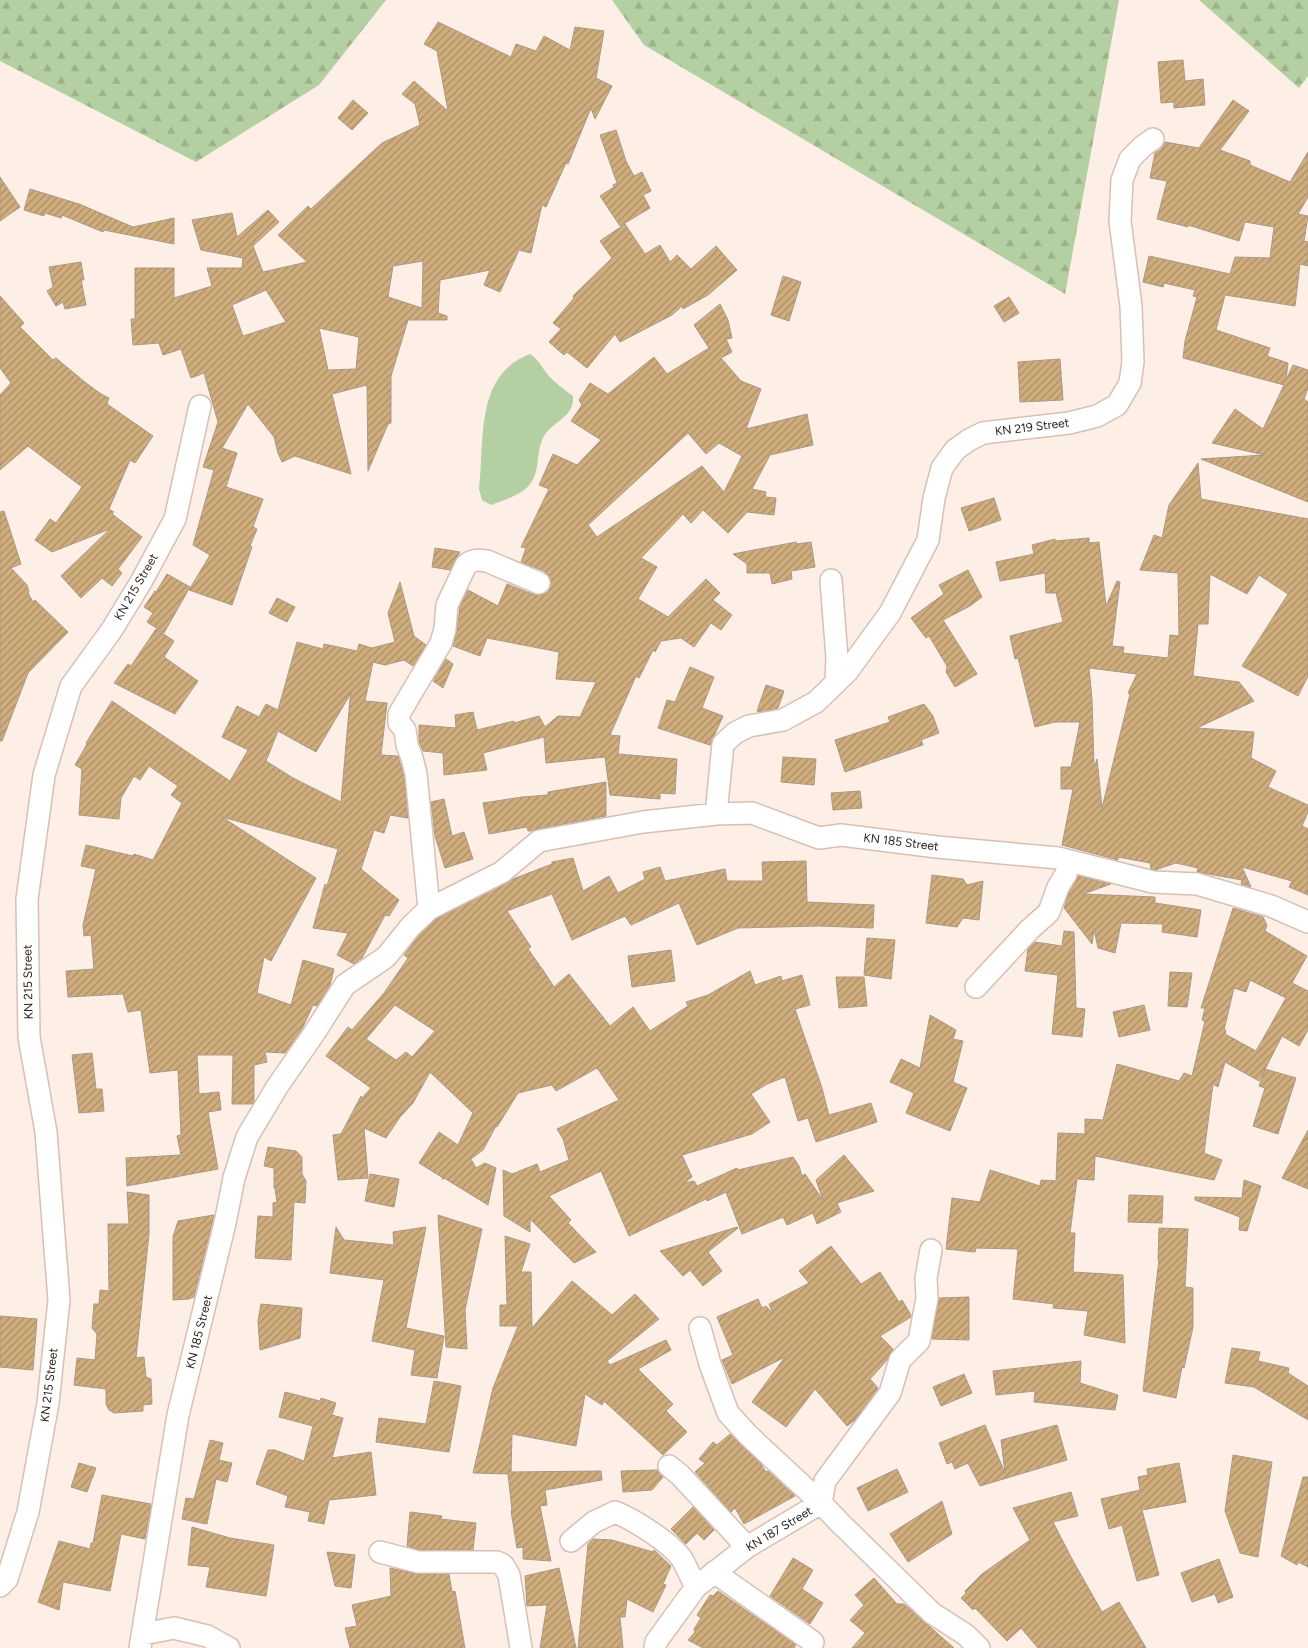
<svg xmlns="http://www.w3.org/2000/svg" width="1308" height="1648" viewBox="0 0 1308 1648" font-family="Figtree,sans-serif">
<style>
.grass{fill:#b4cfa1}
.forest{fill:url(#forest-firs)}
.building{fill:url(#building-hatch);stroke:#a89a87;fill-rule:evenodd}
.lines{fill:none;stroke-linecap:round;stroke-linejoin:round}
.minor-casing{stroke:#d7c0b3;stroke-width:24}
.minor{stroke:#fff;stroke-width:21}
.labels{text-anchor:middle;stroke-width:4.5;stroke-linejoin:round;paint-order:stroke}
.street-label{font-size:12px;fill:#2a221c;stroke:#fff}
</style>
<defs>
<pattern id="forest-firs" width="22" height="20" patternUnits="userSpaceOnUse" patternTransform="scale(1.25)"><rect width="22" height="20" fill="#b4cfa1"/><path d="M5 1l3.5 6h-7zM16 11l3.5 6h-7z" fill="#9bb18a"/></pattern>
<pattern id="building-hatch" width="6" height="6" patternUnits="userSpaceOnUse" patternTransform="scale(1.25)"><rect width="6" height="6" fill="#d0ad7d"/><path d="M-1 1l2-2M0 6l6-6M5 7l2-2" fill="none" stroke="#a98c66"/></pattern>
</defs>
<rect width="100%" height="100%" fill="#fdeee6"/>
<path class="grass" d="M530,354C540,361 541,366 548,375C555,383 564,389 573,396C575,418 550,422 543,438C536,452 540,470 531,483C522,495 504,500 491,505L482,500L479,489C485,441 474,375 530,354Z"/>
<path class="forest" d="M0,0H386L319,85L196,162L0,61Z
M612,0H1119L1065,294L644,45Z
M1199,0H1308V76L1299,88Z"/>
<path class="building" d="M438,22L511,57L516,44L536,51L544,36L570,50L575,27L604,31L596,78L612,86L595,119L591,108L568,164L566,163L546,207L542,205L531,253L519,250L500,292L484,285L490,270L440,280L438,313L447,316V320H408L391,376V423L388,424L368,471L367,385L332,394L351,474L295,456L282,462L278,453L274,437L248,404L222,448L237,453L226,487L263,499L253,527L257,529L250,546L252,547L232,605L189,590L210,555L193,545L214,470L203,467L218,422L204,373L191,378L181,349L163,355L159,343L133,345L131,319H135V268H174V298L212,286L207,268H242L243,258L201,250L192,220L232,213L237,237L268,210L279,222L253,246L263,272L307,262L278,235L308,206L311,209L382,143L420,125L415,104L402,94L414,81L448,111L437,51L424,44ZM423,261L422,308L388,297L393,266ZM266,290L286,322L243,336L232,305ZM319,328L359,337L356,369L328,370Z
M1183,60L1185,81L1203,79L1205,105L1174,108V102L1161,103L1158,62Z
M353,100L368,113L352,130L338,118Z
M1233,100L1249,111L1220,150L1250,161V165L1290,182L1308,152V197L1298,214L1308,216L1304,241L1308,242V266L1300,264L1295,306L1225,295L1216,330L1270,348L1267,356L1288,363L1286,380L1293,365L1308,370V388L1304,399L1308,402V502L1201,459L1264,455L1212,443L1235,409L1263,429L1284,385L1183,358L1185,341L1197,297L1193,296L1195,290L1164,283L1163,287L1143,282L1149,256L1230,274L1235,257L1270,258L1274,227L1245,222L1239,241L1188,225V227L1157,219L1167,181L1150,178L1155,153L1161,149L1165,142L1199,148Z
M616,130L626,161L634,176L642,172L651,191L643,195L650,208L620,226L600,196L614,187L613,185L617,183L600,135Z
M0,177L20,207L0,221Z
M30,189L79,204L133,227L174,218V244L104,230L103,232L62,215L61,218L45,213L44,216L24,210Z
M625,224L645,254L660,245L670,262L677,255L691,269L716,246L737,270L708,295L683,309L682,306L672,315L620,342L615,334L587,368L567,352L564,355L549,342L561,329L553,323L574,298L573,296L612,258L600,241Z
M81,262L84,280H81L86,305L65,309L63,302L56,306L47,291L53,287L49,267Z
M783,276L801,282L789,321L771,315Z
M0,296L24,323L20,327L53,360L56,358L86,383L101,394L109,398L107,404L153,436L135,463L130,460L109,509L114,512L112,514L142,537L118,569L122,573L112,586L102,578L81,598L61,576L110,529L52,552L35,540L50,519L56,523L82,487L28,446L0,470V395L11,383L0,368Z
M1009,297L1019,313L1004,322L994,306Z
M720,304L728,320L732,338L726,339L732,352L721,358L741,381L761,389L746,429L807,414L813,445L770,455L752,489L766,492L765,497L776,498L774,515L747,512L728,533L703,510L691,523L683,514L641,558L657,567L638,599L668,617L706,579L720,593L713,600L732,615L721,630L711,623L694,647L681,638L661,641L655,652L653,650L639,678L636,676L610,735L620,736L618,754L677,759L675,794L660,793V799L610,795L605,757L546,763L544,737L483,753L487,770L444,775L443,753L423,751L419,742V725L456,728L455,715L473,712L477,730L514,721V723L539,716L545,727L558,716L580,717L596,682L556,679L559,652L487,638L480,656L453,646L457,630L460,606L468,590L498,606L507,584L535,595H541L547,593L550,588L551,582L549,576L544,571L521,562L526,548L521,547L549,489L539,485L553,454L577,465L601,440L571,421L582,405L579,400L590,383L608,394L654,357L667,374L709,348L694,325ZM688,433L706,454L719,443L742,456L724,492L702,466L597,537L588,525Z
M1060,359L1063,400L1020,402L1018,362Z
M1198,463L1201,499L1308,519V676L1298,696L1242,666L1288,594L1259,575L1247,594L1210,574L1208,624H1198L1193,676L1239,682L1254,701L1197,728L1254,732L1251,758L1276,771L1268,787L1308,805V812L1302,826L1308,829V895L1289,887L1292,881L1242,867L1251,887L1241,884L1242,880L1197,872L1198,868L1176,863L1155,870L1151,869L1150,863L1118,857V860L1062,845L1073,789H1061V767H1071L1080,722H1055L1035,727L1018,658L1015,659L1010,636L1063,622L1056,593H1046L1045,573L1000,581L996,562L1034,554L1032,545L1055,539V541L1089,538V543L1099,542L1106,606L1117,581L1120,582L1112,646L1124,647L1123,653L1168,658L1170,635L1179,636L1178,573L1140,570L1154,535L1162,538L1169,505ZM1089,668L1137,674L1128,693L1130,694L1102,808L1097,759L1094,767L1092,699Z
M994,498L1001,520L969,531L961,508Z
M4,511L21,564L11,568L27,585L29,592L28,593L33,602L35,600L68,632L28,673L2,741H0V512Z
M796,542L797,544L811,542L815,567L791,571L792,579L772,584L770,573H747V564L733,554Z
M435,548L460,552L450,570L432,567Z
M968,570L982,597L970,606L943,620L977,674L955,687L946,672L947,666L929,636L926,638L911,618L944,594L939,585Z
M167,574L190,587L164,633L147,622L153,613L144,607L155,591L156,592Z
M400,582L414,636L426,645L413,666L404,660L385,665L373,662L365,701L387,703L381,755L398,756L404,776L408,818L390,815L384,833L374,830L361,869L399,900L389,916L385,915L362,958L354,964L337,955L348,933L313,928L325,884L327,886L338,849L222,817L316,878L271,961L264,957L257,993L291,1005L303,960L334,969L330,985L317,1006L313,1005L302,1029L285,1053L265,1052L267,1062L254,1065V1102L252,1104H232L233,1055H197L199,1094L219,1092L221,1110L208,1112L218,1169L127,1186L126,1158L181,1155L177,1136L181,1135L178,1070L150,1073L141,1010L128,1012L123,994L68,997L66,971L94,969L91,935L84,936L83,925L96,869L81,866L86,845L133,856L134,854L153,860L182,803L171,795L178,786L149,766L140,780L134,776L121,798L119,819L79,815L82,769L75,765L87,744L86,743L112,701L230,781L248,750L222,737L237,706L259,717L266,704L278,710L297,642L323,649L324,644L357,651L359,644L372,648L395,642L388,613ZM351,693L350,699L341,802L293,778L266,761L278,731L316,752Z
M277,598L295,607L287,622L269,613Z
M156,629L174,641L164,657L198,681L175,714L114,683L128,664L131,666Z
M446,659L453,664L443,688L433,681Z
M690,667L714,677L702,708L723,716L710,745L658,728L667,700L675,702Z
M766,685L784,691L778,708L759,712L757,711Z
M924,704L933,716L939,733L921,740L923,745L845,772L835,740L890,722L888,717Z
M783,757L816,759L814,785L781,782Z
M606,782V816L537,829L531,831H528L527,827L489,834L483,803L522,797L548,795V792Z
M860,791L862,808L833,810L831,793Z
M444,799L452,836L464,832L473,859L445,868L435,836L431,802Z
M573,858L583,891L609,876L618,893L645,879L643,872L660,867L665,881L725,869L727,881H763L762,862L806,861L807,902L874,905L873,928L819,926L738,928L697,945L679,903L631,925L625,916L572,940L552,894L507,911L531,947L528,949L540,966L534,968L541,967L554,987L569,974L610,1026L633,1007L650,1031L688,1006L686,1002L708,995L750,971L755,985L781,976L782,981L802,975L810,1005L795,1009L822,1088L829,1115L871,1103L877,1122L816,1142L808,1118L798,1121L785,1077L767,1084L751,1094L770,1122L752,1134L682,1155L692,1177L684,1183L694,1181L697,1186L737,1168L738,1170L793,1157L799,1166L802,1176L805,1174L823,1200L816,1180L844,1155L874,1191L837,1203L841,1212L817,1224L813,1213L787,1225L783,1217L742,1234L726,1192L707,1201L706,1199L629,1236L601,1171L549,1196L571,1220L568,1223L596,1252L574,1263L530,1219V1232L504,1216L503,1170L512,1174L537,1164L540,1172L569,1160L563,1139L557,1129L619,1100L597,1068L556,1091L552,1085L518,1093L497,1127L496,1126L483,1150L471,1159L476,1168L485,1163L496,1168L488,1205L444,1178L442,1180L443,1178L419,1163L439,1132L458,1145L473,1113L430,1072L413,1103L400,1117L386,1138L364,1128L368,1178L338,1180L333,1135L341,1134L361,1096V1099L371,1088L326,1056L348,1027L352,1030L384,993L408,958L404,955L420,934L436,919L513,879L552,864V862ZM395,1005L435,1031L412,1057L406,1052L396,1060L366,1039Z
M932,875L963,879L967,885L983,881L979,920L963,918L957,927L926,923Z
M1078,876L1111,884L1083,894L1155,897V903L1201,910L1197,937L1162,932L1163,924L1121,923L1115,953L1098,948L1094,929L1092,944L1064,908L1069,892Z
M1233,908L1263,917L1267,925L1265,931L1307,956L1292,983L1308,991V1030L1299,1046L1282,1036L1259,1081L1225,1062L1218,1087L1213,1084L1204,1153L1222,1160L1214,1180L1095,1156L1094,1180L1077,1179L1070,1233H1075L1073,1272L1123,1275L1125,1343L1084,1335L1088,1311L1053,1308L1054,1304L1013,1299L1018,1249L976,1248L975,1252L946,1249L952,1198L980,1202L990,1170L1040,1186L1041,1180L1056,1181L1058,1133L1085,1134V1119L1103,1120L1117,1064L1179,1081L1184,1073L1192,1076L1205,1021L1202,1020L1205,1008H1201ZM1250,980L1286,998L1256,1051L1225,1034L1226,1030H1224L1234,988L1246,992Z
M1064,931L1074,932L1076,1008L1085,1009L1082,1037L1052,1034L1058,975L1025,971L1028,949L1035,942L1062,946Z
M867,938L895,940L891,979L864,975Z
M671,950L675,981L632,987L628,956Z
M1170,972L1192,973L1187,1007L1168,1006Z
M836,977H864L867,1006L839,1008Z
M1144,1005L1150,1030L1119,1037L1113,1012Z
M930,1015L956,1030L953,1039L963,1041L953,1082L967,1088L950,1131L906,1113L914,1093L890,1082L901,1059L920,1068Z
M92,1053L96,1089H102L104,1111L79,1113L72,1055Z
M1265,1069L1296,1078L1278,1134L1253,1126L1265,1088L1259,1086Z
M1308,1130V1189L1282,1178Z
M268,1147L296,1151L302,1157V1174L306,1181L305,1203L294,1202L291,1260L255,1258L258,1216L273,1217V1203L277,1202L275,1188H274V1168L264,1166Z
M370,1174L399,1179L394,1207L365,1201Z
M1244,1180L1261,1186L1247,1231L1239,1230L1240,1217L1195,1200V1197L1242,1198Z
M127,1192L149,1195V1234L136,1358L144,1357L146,1377L151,1379L152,1404L143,1405V1411L114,1413L109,1410L106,1404V1389L74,1385L77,1358L95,1360L97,1334L92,1328L94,1304H99L100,1290L109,1291L108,1224H129Z
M1129,1195L1163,1196L1162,1223L1128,1222Z
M214,1215L194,1297L189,1299L173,1300V1237L178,1221Z
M438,1215L482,1229L465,1310L467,1349L446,1347Z
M336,1227L344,1240L394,1245L393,1232L426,1227L406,1328L444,1336L437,1378L411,1375L415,1350L372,1341L384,1280L330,1273Z
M737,1227L738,1228L708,1252L722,1271L703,1286L690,1270L683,1276L660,1251Z
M1159,1228L1188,1229L1185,1287L1193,1288V1327L1184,1368L1182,1367L1176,1398L1143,1391L1159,1260H1158Z
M505,1236L530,1244L521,1272H531L532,1328L572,1281L612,1315L635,1294L659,1319L607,1361L610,1365L666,1340L671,1350L638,1369L673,1404L666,1411L687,1432L663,1455L604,1401L602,1405L585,1394L576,1446L512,1434L511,1472L601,1471L602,1480L545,1490L547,1505L540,1506L551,1561L523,1559V1547L517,1548L511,1511H512L508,1474L473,1473L493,1388L518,1326H500V1305H507Z
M831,1246L861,1284L880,1272L899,1302L902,1300L911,1315V1317L880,1336L893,1349L887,1360L870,1379L878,1388L855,1420L847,1426L815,1389L786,1427L752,1402L785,1357L732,1384L722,1360L733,1355L717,1317L758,1299L762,1308L766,1306L773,1314L769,1304L809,1283L799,1271Z
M969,1297V1340L932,1339L939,1298Z
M261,1304L302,1308L300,1338L260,1350L258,1321Z
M0,1316L37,1319L33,1370L0,1367Z
M1232,1348L1260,1352L1258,1361L1289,1368L1288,1373L1308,1386V1420L1254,1387L1225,1383Z
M1081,1361L1080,1383L1118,1395L1115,1410L1034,1402L1035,1391L996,1395L993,1371Z
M964,1374L972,1393L941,1406L933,1387Z
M434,1381L461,1386L449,1452L376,1442L379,1418L426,1424Z
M285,1392L320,1401L321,1398L336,1403L332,1415L343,1418L332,1458L371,1452L376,1495L329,1500L324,1524L308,1521L310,1512L285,1507L288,1496L256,1484L268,1450H275L304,1461L313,1426L279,1417Z
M985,1425L1005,1473L1001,1440L1057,1425L1067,1460L980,1486L968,1463L955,1469L952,1462L947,1464L939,1443Z
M730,1434L761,1464L766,1472L768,1471L795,1496L744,1524L735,1508L731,1512L695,1472L705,1463L699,1459L713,1442L717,1445Z
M210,1440L223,1443L219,1460L232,1463L227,1482L216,1479L207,1524L182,1519L186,1498L194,1499Z
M1233,1455L1272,1462L1258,1557L1240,1553L1225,1511Z
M79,1463L96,1468L87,1492L71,1487Z
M1179,1463L1186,1502L1142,1510L1159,1575L1137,1581L1122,1525L1109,1529L1101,1499L1140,1490L1138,1477L1148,1475L1147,1469Z
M897,1469L908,1492L868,1511L857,1488Z
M657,1470L663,1477L652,1490L623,1492L621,1471Z
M1303,1477H1308V1567L1298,1562L1297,1565L1281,1556Z
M1071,1492L1078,1516L1053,1522L1072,1559L1102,1612L1119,1602L1146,1648H1038L1021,1628L1007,1641L975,1608L973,1610L961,1598L966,1593L965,1591L982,1574L1030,1540L1013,1508Z
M102,1495L151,1504L145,1539L121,1534L110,1591L63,1582L59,1610L38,1602L59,1541L90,1549L91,1543H93Z
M942,1501L952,1534L908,1562L890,1534Z
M693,1507L714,1530L704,1540L697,1533L686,1544L671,1529Z
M410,1512L442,1516L441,1519L476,1523L473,1550H420L407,1546Z
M192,1527L230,1538L274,1545L266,1596L206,1587L210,1567L188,1565Z
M593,1539L612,1540L653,1552L654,1550L671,1566L663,1584L666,1585L653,1612L627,1599L625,1617H620L623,1648H578L588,1544Z
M327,1552L355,1555L351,1588L335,1586Z
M793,1558L813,1570L802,1589L823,1603L810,1624L770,1596Z
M1219,1559L1233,1597L1218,1603L1215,1594L1192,1602L1181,1573Z
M390,1568L418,1574H449L452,1592L455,1591L465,1648H350L345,1628L357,1626L352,1605L391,1596Z
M559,1568L576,1648H540L547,1605L527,1606L525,1576Z
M874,1578L897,1604H904L954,1648H852L865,1633L850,1620L864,1605L855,1595Z
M718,1591L796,1645L794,1648H703L688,1640L695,1632L694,1629L701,1618L697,1615L710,1595L713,1596Z"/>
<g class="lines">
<defs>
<path id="minor" d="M831,580L837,658L836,682
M716,814L723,744L735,733L749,726L783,720L816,702L847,672L890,613L928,540L934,498L942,468L955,450L969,440L983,433L1069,423L1097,416L1117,405L1130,383L1133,362L1131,306L1120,221L1122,180L1130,159L1143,146L1153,139
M429,909L416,774L412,758L407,745L405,730L399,723V714L441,643L445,629L447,605L466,565C473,559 479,560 487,561L539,583
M976,987L1029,930L1049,912L1058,887L1066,874L1069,862L1058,858
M700,1328L710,1364L728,1413L748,1435L821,1503
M669,1466L680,1475L747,1547
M821,1503L825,1481L890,1393L900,1360L919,1341L927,1298L926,1278L931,1250
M571,1541L594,1522L615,1512C633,1519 671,1543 682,1559C687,1568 691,1578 696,1587
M380,1552L418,1562H497L503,1565L509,1575L521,1648
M714,1572L813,1642
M0,1586L7,1579L28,1512L48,1403L59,1300L46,1132L29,1037L27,899L44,775L71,686L111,631L141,582L175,519L200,406
M143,1634L174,1628L207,1636L229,1648
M140,1648L178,1415L225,1223L234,1178L247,1137L277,1087L313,1035L345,985L386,957L411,926L429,909L502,872L539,841L643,822L716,814L752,813L819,838L841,835L937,847L1058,858L1153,882L1197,884L1271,906L1308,922
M655,1648L656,1642L696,1587L747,1547L821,1503L839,1522L932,1613L966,1635L979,1648"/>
</defs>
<use href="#minor" class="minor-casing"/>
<use href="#minor" class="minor"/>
</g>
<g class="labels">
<g class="street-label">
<text transform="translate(1032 427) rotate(-7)" y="4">KN 219 Street</text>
<text transform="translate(136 587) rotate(-60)" y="4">KN 215 Street</text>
<text transform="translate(901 842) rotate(7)" y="4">KN 185 Street</text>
<text transform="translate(28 982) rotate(-91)" y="4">KN 215 Street</text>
<text transform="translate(199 1332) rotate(-76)" y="4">KN 185 Street</text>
<text transform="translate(49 1385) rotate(-83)" y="4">KN 215 Street</text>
<text transform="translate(779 1529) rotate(-31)" y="4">KN 187 Street</text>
</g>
</g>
</svg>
